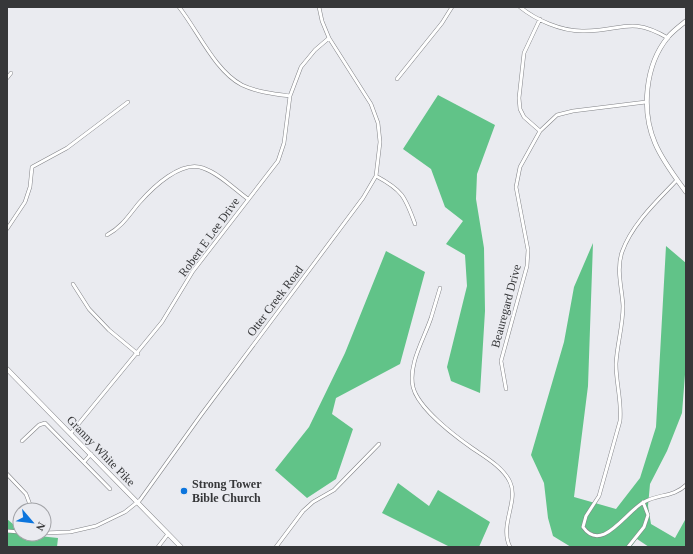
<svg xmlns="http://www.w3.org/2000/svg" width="693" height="554" viewBox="0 0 693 554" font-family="Georgia,serif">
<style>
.forest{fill:#61c388}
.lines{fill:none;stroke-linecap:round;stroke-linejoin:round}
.street-casing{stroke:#828387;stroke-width:4}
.secondary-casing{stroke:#828387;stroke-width:5}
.street{stroke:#fff;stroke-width:3}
.secondary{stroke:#fff;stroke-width:4}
.poi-dot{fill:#0c75dd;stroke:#eaebf0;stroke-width:1.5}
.labels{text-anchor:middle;stroke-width:3.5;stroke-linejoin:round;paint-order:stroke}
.street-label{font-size:12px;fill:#363739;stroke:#eaebf0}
.poi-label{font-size:12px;font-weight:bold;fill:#363739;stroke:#eaebf0;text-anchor:start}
</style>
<rect width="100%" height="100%" fill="#eaebf0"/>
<path class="forest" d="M438,95L495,125L477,174L476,199L484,248L485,311L480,393L451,381L447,367L467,286L465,255L446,244L463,221L445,207L431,169L403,149Z
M593,243L588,386L574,497L616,509L640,478L656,427L666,246L686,263V362L682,413L667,451L650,484L648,506L651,524L675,538L685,520L686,521V547H649L637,539L631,547H571L553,536L548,518L544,483L531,455L564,342L574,287Z
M386,251L425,272L400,364L336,398L332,414L353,429L336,479L307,498L275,470L309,427L345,353Z
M398,483L429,506L438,490L490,522L479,547H450L382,513Z
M7,519L20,530V534L58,538L57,547H7Z"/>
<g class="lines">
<defs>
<path id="street" d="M179,7C198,31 215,71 242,85C257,92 274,94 290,96
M520,7C536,20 561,31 582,31C621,32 629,15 668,38
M540,19L524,53L519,98L520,109L524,117L540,131
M7,78L11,73
M397,79L442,23L452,7
M376,176C402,190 405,196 415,224
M677,180C657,201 632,224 622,252C616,270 622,288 623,306C623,326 617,344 616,364C616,383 622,402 620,421L599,496L586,516L583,527C602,554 626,511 644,502C658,494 674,497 686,485
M7,229L25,202L30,187L32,167L67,148L128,102
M107,235C122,227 129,215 139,203C153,187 181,160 203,168C220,174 234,189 248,199
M73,284L89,309L109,330L138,354
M440,288C437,298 434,308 431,318C424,339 408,364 413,387C418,408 455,436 472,448C485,457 503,467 510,482C519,501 499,525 510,547
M506,389L501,361L527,266L528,250L516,187L520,167L540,131L557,115L573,111L646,102
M71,433L162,322L193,271L278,161L284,143L290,96L301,67L315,50L329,38
M22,441L39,425L45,423L110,489
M84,462L91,454
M7,474L26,494L32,510
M7,531L20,532
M44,533L70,532L96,526L125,512L140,500L201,415L363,198L376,176L380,142L378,123L371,104L329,38L322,21L319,7
M158,547L168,534
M276,547L303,511L313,502L334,490L379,444
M628,547L644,527L648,515L643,502"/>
<path id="secondary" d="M686,21C680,26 673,31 668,37C645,65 641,110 655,143C662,160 675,177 686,192
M7,369L181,547"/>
</defs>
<use href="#street" class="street-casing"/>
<use href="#secondary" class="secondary-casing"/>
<use href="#street" class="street"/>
<use href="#secondary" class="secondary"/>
</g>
<circle class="poi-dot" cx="184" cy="491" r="4"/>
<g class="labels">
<g class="street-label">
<text transform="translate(209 237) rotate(-54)" y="4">Robert E Lee Drive</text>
<text transform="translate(275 301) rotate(-53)" y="4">Otter Creek Road</text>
<text transform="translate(506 306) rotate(-75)" y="4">Beauregard Drive</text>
<text transform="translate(101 451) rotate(46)" y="4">Granny White Pike</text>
</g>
<g class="poi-label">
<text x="192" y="488">Strong Tower<tspan x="192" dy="14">Bible Church</tspan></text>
</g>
</g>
<rect width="693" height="554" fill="none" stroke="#363739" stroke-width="16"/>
<g transform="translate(32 522) rotate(118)"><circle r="19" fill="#eaebf0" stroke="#a2a3a7"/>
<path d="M0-3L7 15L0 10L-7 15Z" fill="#0c75dd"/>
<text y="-6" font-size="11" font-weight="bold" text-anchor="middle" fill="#363739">N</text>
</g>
</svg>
